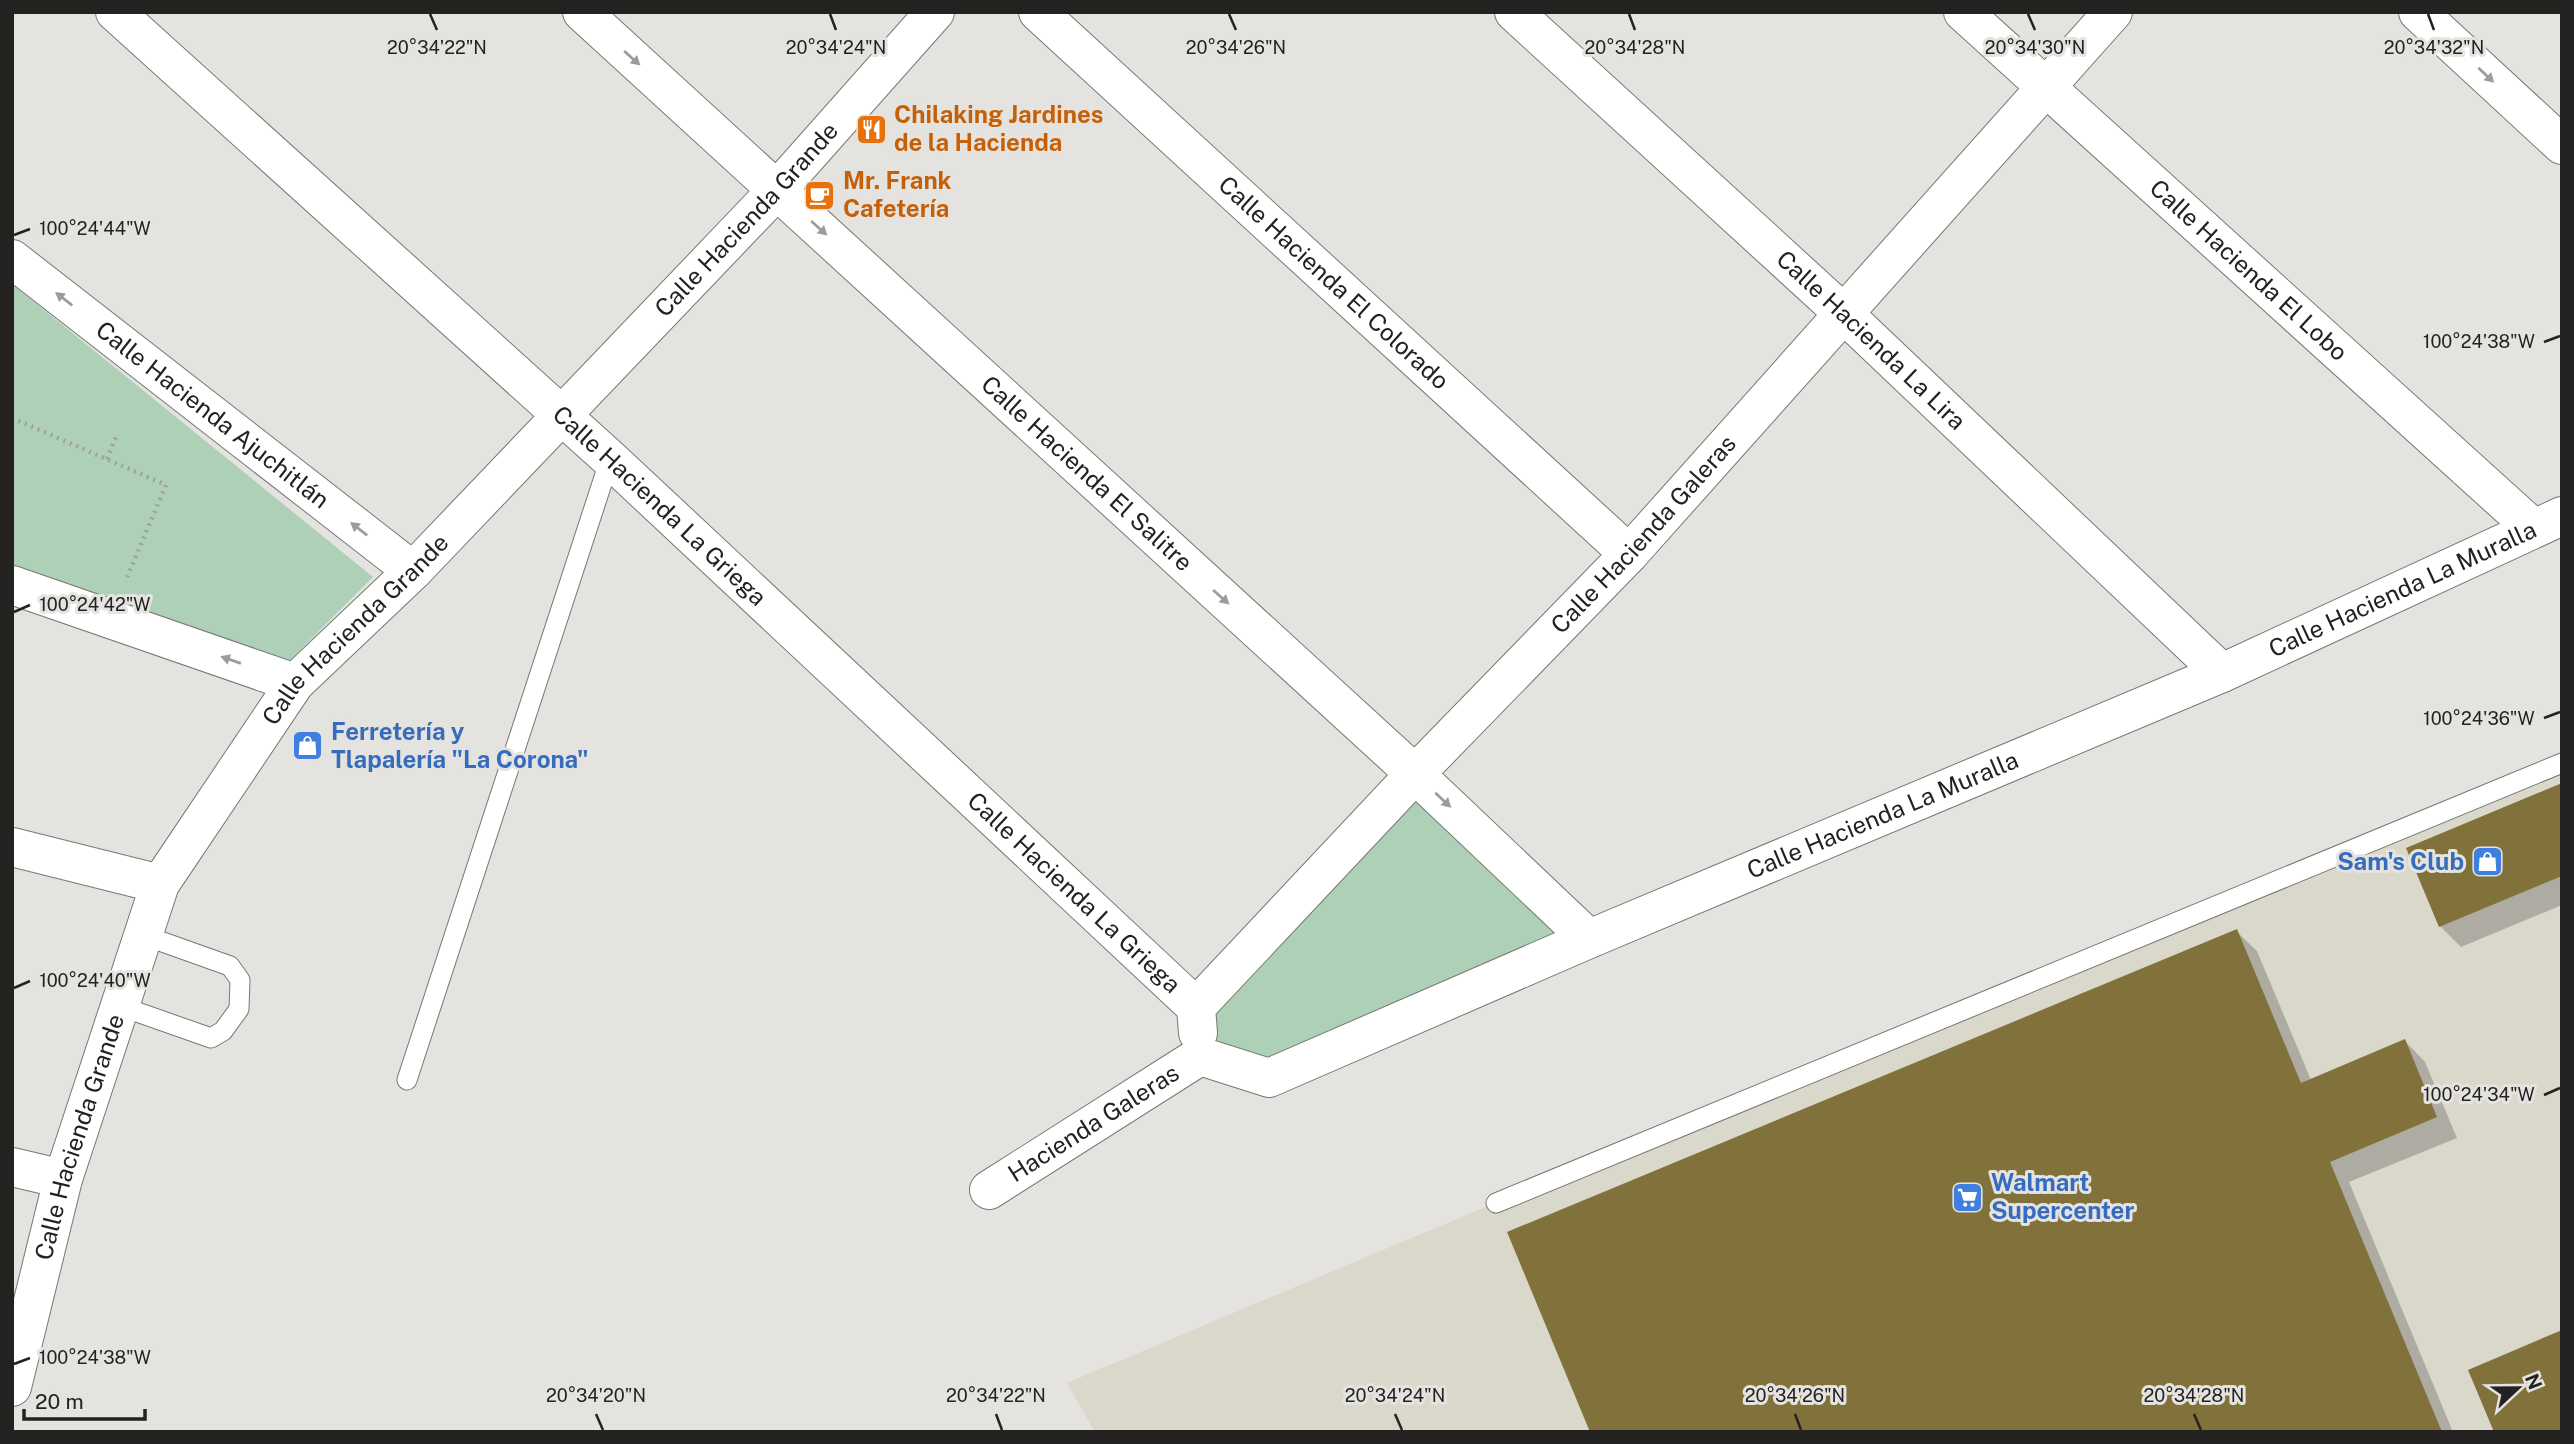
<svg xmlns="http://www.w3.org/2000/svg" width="2574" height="1444" viewBox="0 0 2574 1444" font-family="'Public Sans',sans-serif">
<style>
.built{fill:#dad7cb}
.green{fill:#aed0b7}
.shadow{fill:#0003}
.building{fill:#81713a}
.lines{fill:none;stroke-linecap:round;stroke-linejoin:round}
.service-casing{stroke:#787773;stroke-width:21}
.minor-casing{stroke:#787773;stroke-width:40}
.path{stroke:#a1a09d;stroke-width:4.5;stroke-dasharray:2 5;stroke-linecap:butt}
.service{stroke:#fff;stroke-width:19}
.minor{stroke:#fff;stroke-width:38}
.oneway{fill:#9c9c9b}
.ticks{fill:none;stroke:#232221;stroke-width:2.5}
.labels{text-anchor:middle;stroke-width:6;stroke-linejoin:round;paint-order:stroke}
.food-label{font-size:24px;font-weight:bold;fill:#c56008;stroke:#e4e3df;text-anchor:start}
.street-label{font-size:24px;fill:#232221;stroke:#e4e3df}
.shop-label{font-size:24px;font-weight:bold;fill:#366cbe;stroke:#e4e3df;text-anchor:start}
.ticks-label{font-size:18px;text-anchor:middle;fill:#232221;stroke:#e4e3df;stroke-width:6;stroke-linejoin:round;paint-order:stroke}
</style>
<rect width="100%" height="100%" fill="#e4e3df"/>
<path class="built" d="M2562,754V1432H1095L1067,1383Z"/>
<path class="green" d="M12,284L373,577L290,660L12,574Z
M1415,774L1589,939L1269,1078L1200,1056L1196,1007Z"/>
<path class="shadow" d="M2562,785V905L2461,947L2440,926Z
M2236,931L2257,951L2311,1080L2405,1041L2425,1062L2457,1138L2349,1182L2453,1432H1592Z"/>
<path class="building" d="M2562,783V876L2439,927L2406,848Z
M2237,929L2301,1083L2405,1039L2437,1117L2330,1162L2442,1432H1590L1507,1232Z
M2562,1330V1432H2494L2468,1370Z"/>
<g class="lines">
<defs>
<path id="service" d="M120,1006L211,1038L223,1031L239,1009L240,980L230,966L143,935
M407,1080L610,459
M1496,1203L2562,763"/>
<g id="minor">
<path id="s1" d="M115,12L610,459L1196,1007"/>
<path id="s2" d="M582,12L1415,774L1589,939"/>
<path id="s3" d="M1038,12L1629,554"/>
<path id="s4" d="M1514,12L1843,313L2222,673"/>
<path id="s5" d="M1963,12L2533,528"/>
<path d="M2418,12L2562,145"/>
<path id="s6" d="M12,259L413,571"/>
<path d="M12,585L295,683"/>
<path d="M12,847L160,884"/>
<path id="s7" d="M1198,1033L1196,1007L1415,774L1629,554L2113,12"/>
<path id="s8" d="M1200,1056L1269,1078L1589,939L2222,673L2562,516"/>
<path d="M12,1167L63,1179"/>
<path id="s9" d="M989,1190L1200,1056"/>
<path id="s10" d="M12,1387L63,1179L160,884L295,683L413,571L777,190L935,12"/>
</g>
</defs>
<use href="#service" class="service-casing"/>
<use href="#minor" class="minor-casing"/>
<path class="path" d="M12,418L166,485L125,582
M107,459L116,437"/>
<use href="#service" class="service"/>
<use href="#minor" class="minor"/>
</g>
<defs><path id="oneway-solid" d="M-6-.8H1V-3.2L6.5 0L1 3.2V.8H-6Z" transform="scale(1.75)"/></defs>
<g class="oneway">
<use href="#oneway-solid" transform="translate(632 58) rotate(42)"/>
<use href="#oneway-solid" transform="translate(2486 75) rotate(43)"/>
<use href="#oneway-solid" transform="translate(819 228) rotate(42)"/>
<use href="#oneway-solid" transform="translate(64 299) rotate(-142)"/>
<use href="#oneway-solid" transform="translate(359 529) rotate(-142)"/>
<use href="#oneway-solid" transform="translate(1221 597) rotate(42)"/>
<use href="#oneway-solid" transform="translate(231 660) rotate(-161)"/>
<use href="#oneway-solid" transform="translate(1443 800) rotate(43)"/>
</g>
<path class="ticks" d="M430,14L437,30M830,14L836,30M1229,14L1236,30M1629,14L1635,30M2028,14L2035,30M2428,14L2434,30M14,235L30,229M2544,342L2560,336M14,612L30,605M2544,718L2560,712M14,988L30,981M2544,1095L2560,1088M14,1364L30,1358M596,1414L603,1430M996,1414L1002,1430M1395,1414L1402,1430M1795,1414L1801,1430M2194,1414L2201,1430"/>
<defs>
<symbol id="restaurant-square" viewBox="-11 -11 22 22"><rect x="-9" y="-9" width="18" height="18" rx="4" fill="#e8710a" stroke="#e4e3df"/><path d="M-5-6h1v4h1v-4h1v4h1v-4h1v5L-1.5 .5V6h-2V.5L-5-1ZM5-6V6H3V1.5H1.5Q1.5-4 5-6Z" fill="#fff"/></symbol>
<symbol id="cafe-square" viewBox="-11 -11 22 22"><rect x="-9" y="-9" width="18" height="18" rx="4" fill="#e8710a" stroke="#e4e3df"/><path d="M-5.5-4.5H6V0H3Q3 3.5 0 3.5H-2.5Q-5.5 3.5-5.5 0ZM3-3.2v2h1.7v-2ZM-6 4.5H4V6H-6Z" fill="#fff"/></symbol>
<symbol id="shop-square" viewBox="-11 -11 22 22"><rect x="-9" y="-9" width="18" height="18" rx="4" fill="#3f7fe0" stroke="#e4e3df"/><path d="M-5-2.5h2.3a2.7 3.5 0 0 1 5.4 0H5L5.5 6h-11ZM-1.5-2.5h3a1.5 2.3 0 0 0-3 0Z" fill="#fff"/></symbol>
<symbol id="supermarket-square" viewBox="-11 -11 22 22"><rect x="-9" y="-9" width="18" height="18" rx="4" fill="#3f7fe0" stroke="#e4e3df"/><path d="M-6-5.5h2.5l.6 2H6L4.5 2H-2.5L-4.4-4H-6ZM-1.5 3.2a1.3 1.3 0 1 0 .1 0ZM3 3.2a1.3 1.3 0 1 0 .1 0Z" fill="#fff"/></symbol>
</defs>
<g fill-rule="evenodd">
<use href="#restaurant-square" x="854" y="112" width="35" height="35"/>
<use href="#cafe-square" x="802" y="178" width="35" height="35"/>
<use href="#shop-square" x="290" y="728" width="35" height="35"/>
<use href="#shop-square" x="2470" y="844" width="35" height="35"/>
<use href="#supermarket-square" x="1950" y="1180" width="35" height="35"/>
</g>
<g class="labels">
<g class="food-label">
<text x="894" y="123">Chilaking Jardines<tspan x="894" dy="28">de la Hacienda</tspan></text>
<text x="843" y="189">Mr. Frank<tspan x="843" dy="28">Cafetería</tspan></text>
</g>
<g class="street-label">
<text dy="8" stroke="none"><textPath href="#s10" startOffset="1414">Calle Hacienda Grande</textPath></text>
<text dy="8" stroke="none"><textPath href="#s5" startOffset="385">Calle Hacienda El Lobo</textPath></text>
<text dy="8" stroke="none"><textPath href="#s3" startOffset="401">Calle Hacienda El Colorado</textPath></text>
<text dy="8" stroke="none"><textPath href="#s4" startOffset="485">Calle Hacienda La Lira</textPath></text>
<text dy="8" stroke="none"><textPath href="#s6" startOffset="254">Calle Hacienda Ajuchitlán</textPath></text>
<text dy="8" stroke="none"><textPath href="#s2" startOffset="684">Calle Hacienda El Salitre</textPath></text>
<text dy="8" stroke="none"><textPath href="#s1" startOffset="735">Calle Hacienda La Griega</textPath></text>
<text dy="8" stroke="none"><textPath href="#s7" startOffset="677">Calle Hacienda Galeras</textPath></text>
<text dy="8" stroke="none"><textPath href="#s8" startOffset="1307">Calle Hacienda La Muralla</textPath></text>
<text dy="8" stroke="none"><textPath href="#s10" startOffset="847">Calle Hacienda Grande</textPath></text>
<text dy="8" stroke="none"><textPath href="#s8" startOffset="740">Calle Hacienda La Muralla</textPath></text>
<text dy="8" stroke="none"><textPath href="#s1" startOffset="1302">Calle Hacienda La Griega</textPath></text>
<text dy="8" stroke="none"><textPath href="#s9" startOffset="124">Hacienda Galeras</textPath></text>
<text dy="8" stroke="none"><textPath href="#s10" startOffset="259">Calle Hacienda Grande</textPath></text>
</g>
<g class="shop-label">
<text x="331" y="740">Ferretería y<tspan x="331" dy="28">Tlapalería "La Corona"</tspan></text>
<text x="2464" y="870" text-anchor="end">Sam's Club</text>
<text x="1991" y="1191">Walmart<tspan x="1991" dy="28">Supercenter</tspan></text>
</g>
</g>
<g class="ticks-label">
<text x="2434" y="54">20°34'32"N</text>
<text x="437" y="54">20°34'22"N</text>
<text x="836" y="54">20°34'24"N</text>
<text x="1236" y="54">20°34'26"N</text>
<text x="1635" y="54">20°34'28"N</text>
<text x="2035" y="54">20°34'30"N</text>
<text x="95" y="235">100°24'44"W</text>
<text x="2479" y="348">100°24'38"W</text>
<text x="95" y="611">100°24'42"W</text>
<text x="2479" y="725">100°24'36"W</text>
<text x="95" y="987">100°24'40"W</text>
<text x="2479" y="1101">100°24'34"W</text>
<text x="95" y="1364">100°24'38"W</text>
<text x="596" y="1402">20°34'20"N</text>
<text x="996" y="1402">20°34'22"N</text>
<text x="1395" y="1402">20°34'24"N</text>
<text x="1795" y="1402">20°34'26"N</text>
<text x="2194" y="1402">20°34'28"N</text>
</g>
<rect width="2574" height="1444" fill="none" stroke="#232221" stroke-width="28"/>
<g transform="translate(2518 1388) rotate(68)" stroke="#e4e3df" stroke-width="5" paint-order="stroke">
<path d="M0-5L12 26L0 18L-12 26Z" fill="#232221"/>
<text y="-10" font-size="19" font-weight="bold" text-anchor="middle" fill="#232221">N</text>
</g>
<path d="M24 1409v10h121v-10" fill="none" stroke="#232221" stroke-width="3.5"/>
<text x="35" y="1409" font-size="21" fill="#232221" stroke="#e4e3df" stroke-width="5" paint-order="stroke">20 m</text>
</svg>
